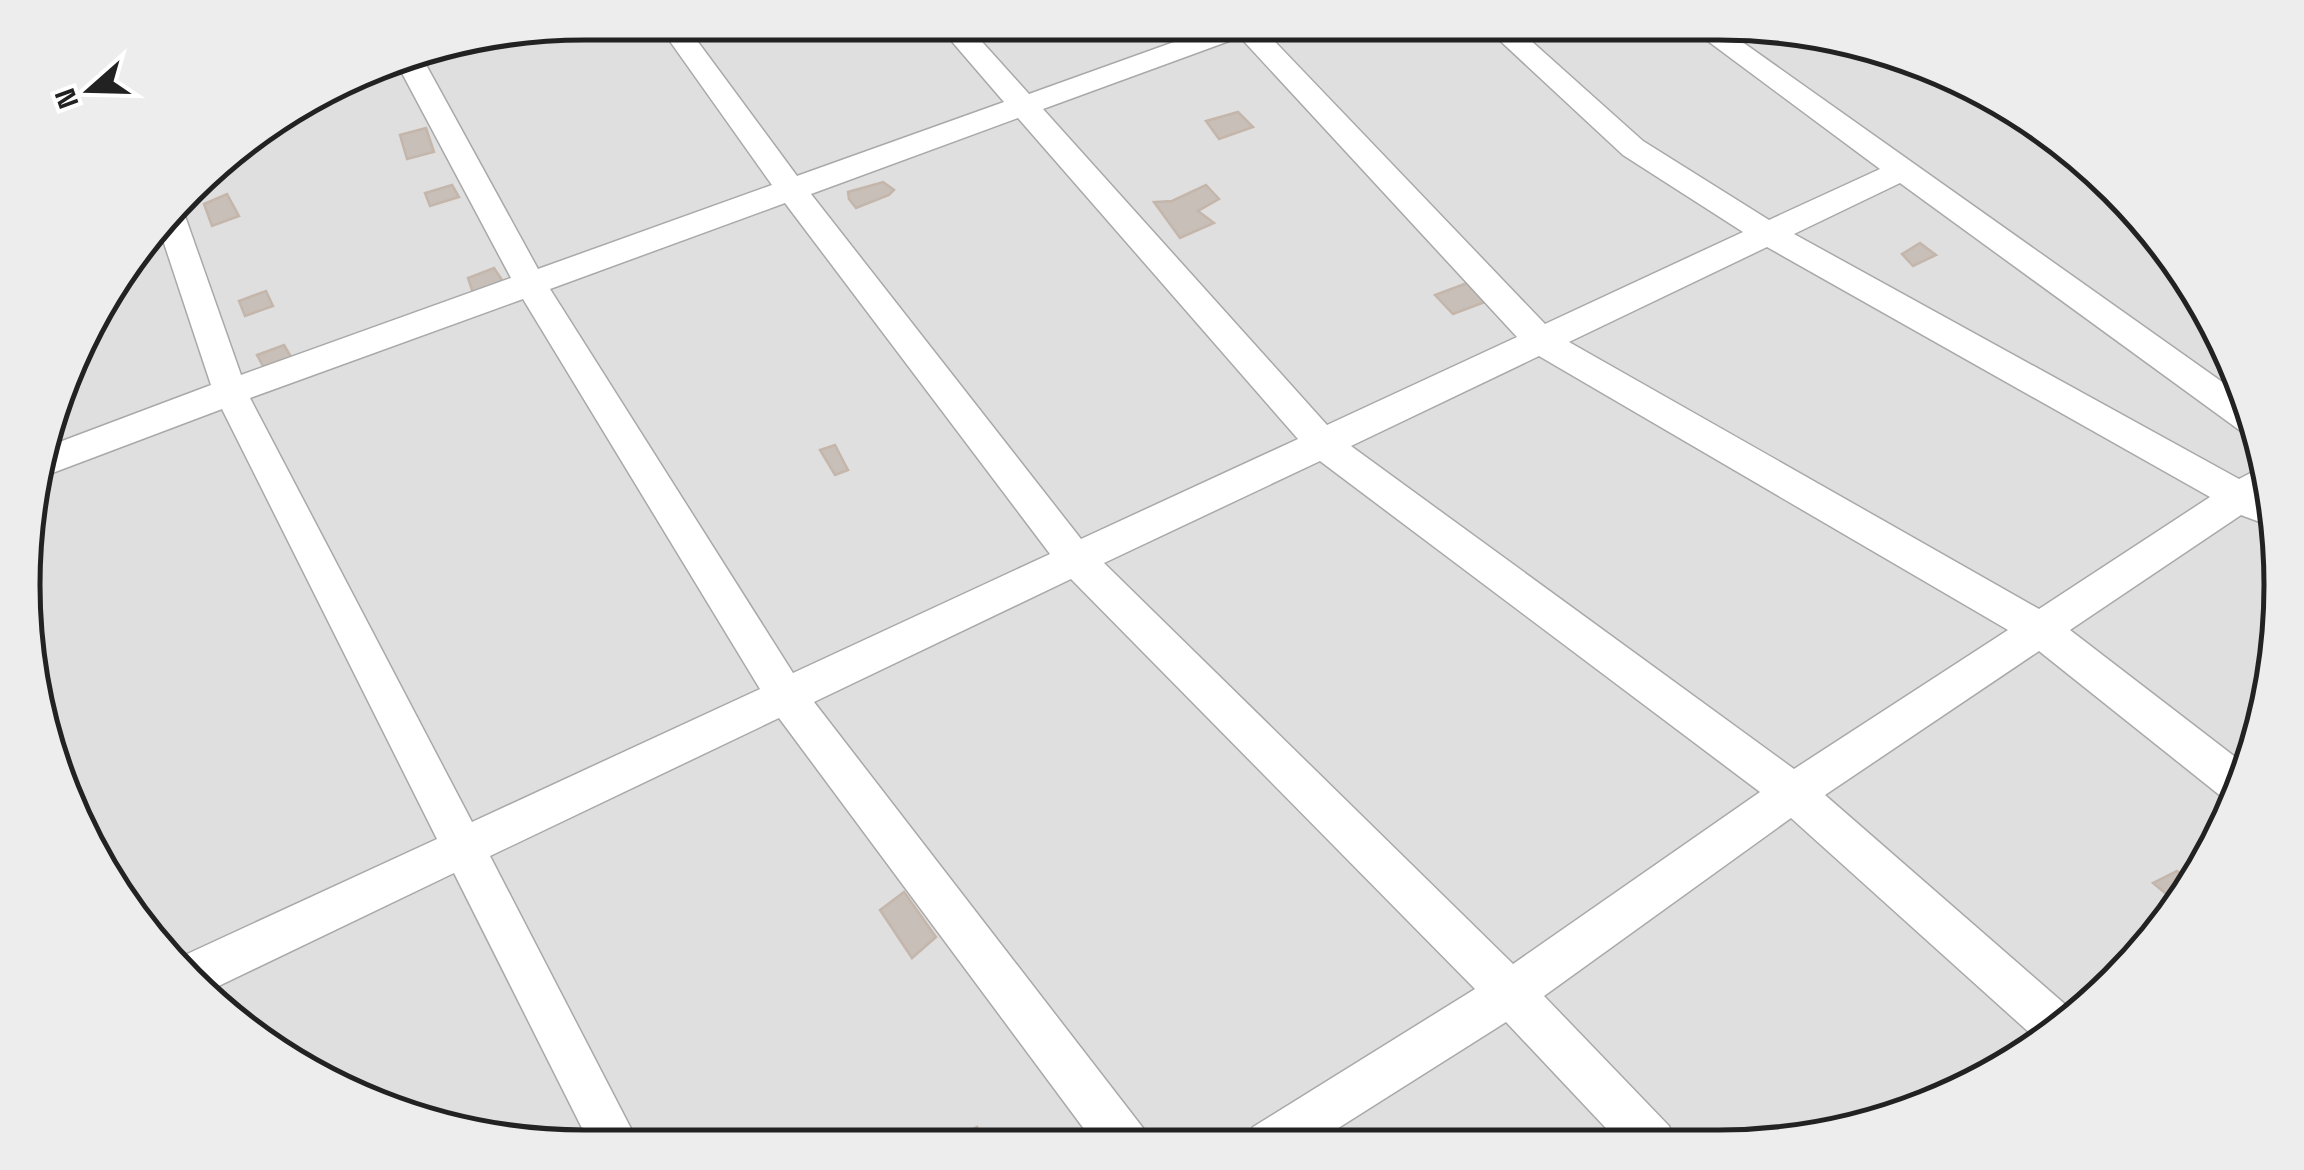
<svg xmlns="http://www.w3.org/2000/svg" width="2304" height="1170" viewBox="0 0 2304 1170" font-family="'Space Grotesk',sans-serif">
<style>
.residential{fill:#e0dfdf}
.building{fill:#c7bfb8;stroke:#c4b6ab;stroke-width:2.5}
.lines{fill:none;stroke-linecap:round;stroke-linejoin:round}
.minor-casing{stroke:#a9a9a9;stroke-width:3}
.minor{fill:#fff;fill-rule:evenodd}
.rim{fill:none;stroke:#222;stroke-width:5}
</style>
<rect width="100%" height="100%" fill="#f2efe9"/>
<path class="residential" d="M585,23L1755,24L1968,81L2142,215L2252,405L2280,622L2223,834L2142,955L2032,1052L1934,1105L1793,1143L549,1146L336,1089L187,982L80,833L24,622L42,440L117,273L242,139L404,53Z"/>
<path class="building" d="M1238,112L1253,127L1219,139L1206,121Z
M426,128L434,152L407,159L400,135Z
M883,182L894,190L889,195L856,208L849,199L848,192Z
M452,185L459,197L430,206L425,193Z
M1206,185L1219,199L1198,211L1214,223L1180,238L1154,202L1172,201Z
M227,194L239,216L212,226L204,204Z
M1920,243L1936,255L1913,266L1902,254Z
M494,268L504,283L474,296L468,278Z
M1467,283L1485,302L1453,314L1435,295Z
M266,291L273,306L245,316L239,301Z
M284,345L293,360L265,370L257,355Z
M835,445L848,470L835,475L820,450Z
M2177,871L2191,882L2177,903L2153,883Z
M904,892L936,937L912,958L880,910Z
M977,1127L984,1145H940Z"/>
<g class="lines">
<defs>
<path id="minor" d="M657,23H684L797,176L1004,102L936,23H965L1029,94L1227,23H1257L1545,324L1743,232L1623,155L1481,23H1511L1643,141L1769,220L1880,169L1685,24H1717L2249,401L2254,435L2242,432L1900,183L1794,234L2239,479L2260,468L2268,525L2241,515L2070,630L2243,763L2232,800L2222,797L2039,651L1825,795L2075,1013L2042,1044L1791,818L1544,996L1669,1126L1676,1143H1620L1506,1022L1313,1144H1246L1253,1127L1475,989L1071,579L814,702L1143,1128L1150,1145H1096L779,718L490,856L640,1146H591L454,873L202,994L187,982L172,961L437,839L222,409L39,478L41,449L211,385L159,228L178,208L185,216L241,375L511,278L394,58L419,52L538,269L772,185ZM1240,37L1517,337L1327,425L1043,109ZM1018,118L1298,439L1081,539L811,194ZM785,203L1050,554L793,673L550,289ZM1767,247L2210,497L2039,609L1569,342ZM523,299L760,689L472,822L250,398ZM1539,356L2008,630L1794,769L1351,446ZM1320,461L1760,792L1513,964L1104,563Z"/>
</defs>
<use href="#minor" class="minor-casing"/>
<use href="#minor" class="minor"/>
</g>
<path d="M0 0H2304V1170H0ZM585 40H1719A545 545 0 0 1 2264 585V585A545 545 0 0 1 1719 1130H585A545 545 0 0 1 40 585V585A545 545 0 0 1 585 40Z" fill="#ededed" fill-rule="evenodd"/>
<path class="rim" d="M585 40H1719A545 545 0 0 1 2264 585V585A545 545 0 0 1 1719 1130H585A545 545 0 0 1 40 585V585A545 545 0 0 1 585 40Z"/>
<g transform="translate(90 90) rotate(250)" stroke="#ffffff" stroke-width="8" paint-order="stroke">
<path d="M0-8L18 38L0 25L-18 38Z" fill="#222222"/>
<text y="-15" font-size="28" font-weight="bold" text-anchor="middle" fill="#222222">N</text>
</g>
</svg>
